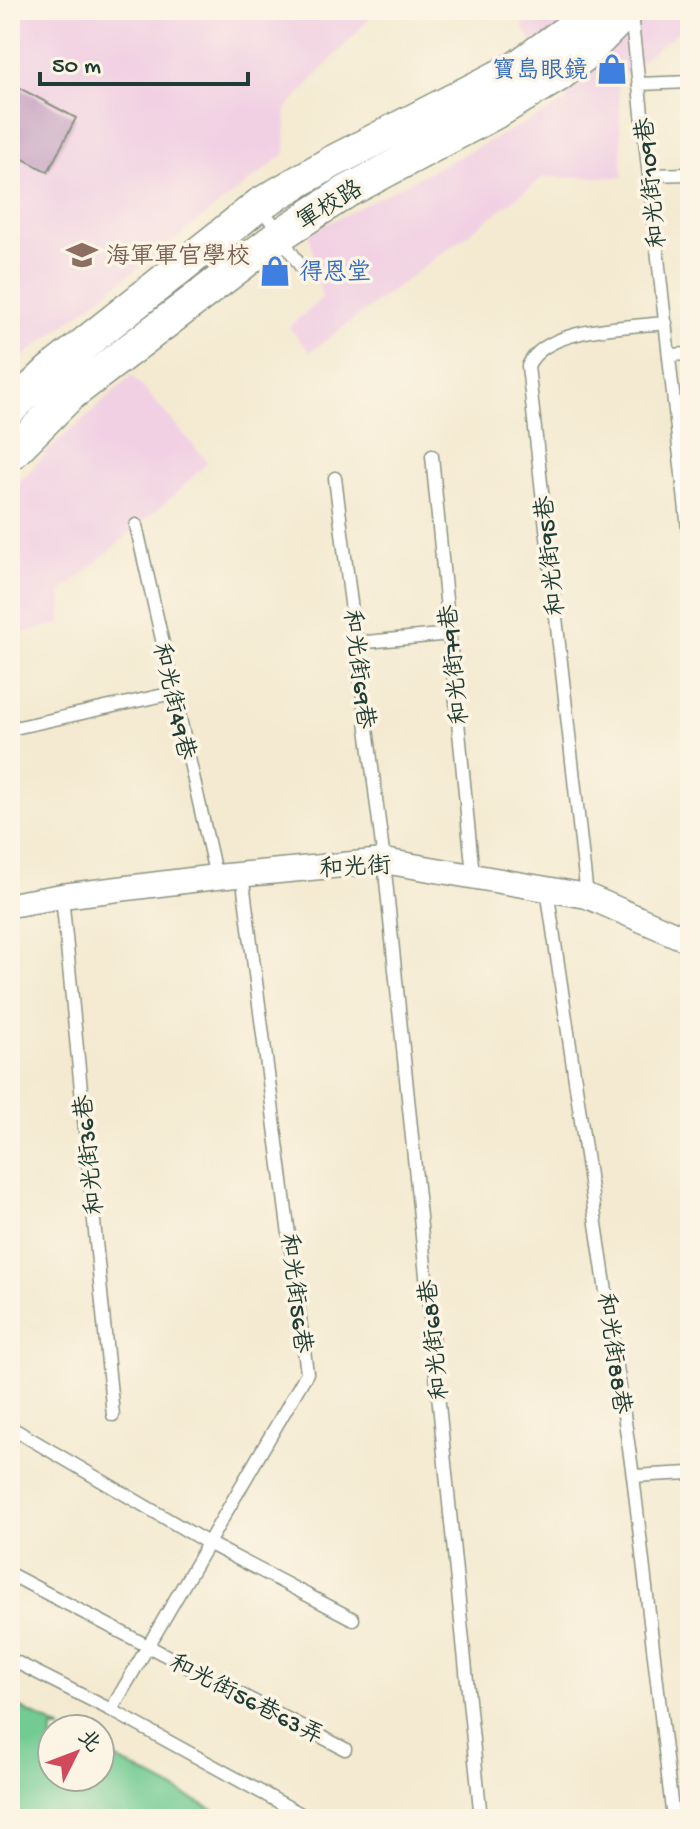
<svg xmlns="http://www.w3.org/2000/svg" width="700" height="1829" viewBox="0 0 700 1829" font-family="'Gochi Hand','LXGW WenKai TC',sans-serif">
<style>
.built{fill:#f1d0e3}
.green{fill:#72cb92;stroke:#488463;stroke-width:2}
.building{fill:#c5a0c1}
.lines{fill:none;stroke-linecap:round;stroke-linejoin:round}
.lane-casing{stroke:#8a9482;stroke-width:15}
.street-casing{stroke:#8a9482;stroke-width:27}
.secondary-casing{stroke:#8a9482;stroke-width:35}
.lane{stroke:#fff;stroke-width:12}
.street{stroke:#fff;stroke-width:24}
.secondary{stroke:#fff;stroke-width:32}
.labels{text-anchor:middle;stroke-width:7;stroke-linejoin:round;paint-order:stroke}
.shop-label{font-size:24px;fill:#366cbe;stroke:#fcf5e5;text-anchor:end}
.street-label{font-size:24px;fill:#1f3d34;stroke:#fcf5e5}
.education-label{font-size:24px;fill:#785e54;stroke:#fcf5e5;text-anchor:start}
</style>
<rect width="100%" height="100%" fill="#fcf5e5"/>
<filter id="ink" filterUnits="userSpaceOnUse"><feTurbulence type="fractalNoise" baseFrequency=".0125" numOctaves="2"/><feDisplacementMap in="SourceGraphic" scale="16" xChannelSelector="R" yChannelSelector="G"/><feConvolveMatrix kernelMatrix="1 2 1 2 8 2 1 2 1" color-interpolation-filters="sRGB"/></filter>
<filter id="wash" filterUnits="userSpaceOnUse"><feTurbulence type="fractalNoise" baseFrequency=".006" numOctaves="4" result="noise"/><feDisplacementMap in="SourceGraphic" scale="32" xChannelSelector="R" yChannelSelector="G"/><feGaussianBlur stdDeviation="1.8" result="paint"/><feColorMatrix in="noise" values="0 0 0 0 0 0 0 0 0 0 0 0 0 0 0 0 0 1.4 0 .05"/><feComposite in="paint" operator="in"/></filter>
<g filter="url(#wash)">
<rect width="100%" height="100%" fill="#f4ead1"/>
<path class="built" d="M10,10H377L286,109L285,154L10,367Z
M538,10H690V29L680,30L618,80L623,177H544L310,352L289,327L322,298L309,233L568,101L522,26Z
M132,375L208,462L175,494L62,592L61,624L10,635V492L52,447Z"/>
<path class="green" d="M10,1702L61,1729H52V1777H100V1750L230,1819H10Z"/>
<g id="blocks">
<path class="building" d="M10,83L76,118L48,172L10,152Z"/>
</g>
</g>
<g filter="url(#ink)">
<use href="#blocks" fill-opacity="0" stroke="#8a9482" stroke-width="2"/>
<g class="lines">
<defs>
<path id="lane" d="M631,14L690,547
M639,84L690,82
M649,175L690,174
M261,206L301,267
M669,355L690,354
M432,456L473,875
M335,478L384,861L481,1819
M136,525L216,877
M356,643L450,634
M10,729L173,693
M547,889L633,1476L673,1819
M62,896L113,1415
M587,896L528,366C545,327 628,327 666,323
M10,1427L208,1543L353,1619
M633,1476L690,1473
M10,1574L345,1749
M10,1659L111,1710L310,1819
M111,1710L307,1373L242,874"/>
<path id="street" d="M10,905L62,896L216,877L384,861L587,896L690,941"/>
<path id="secondary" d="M10,409L50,371L260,204L332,162L517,67L567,31L587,10
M10,455L70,395L280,235L346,192L502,109L559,75L582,57L628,10"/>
</defs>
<use href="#lane" class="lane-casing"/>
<use href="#street" class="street-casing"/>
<use href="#secondary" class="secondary-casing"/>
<use href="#lane" class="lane"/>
<use href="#street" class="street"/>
<use href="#secondary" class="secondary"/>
</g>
</g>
<defs>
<symbol id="shop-bare" viewBox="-9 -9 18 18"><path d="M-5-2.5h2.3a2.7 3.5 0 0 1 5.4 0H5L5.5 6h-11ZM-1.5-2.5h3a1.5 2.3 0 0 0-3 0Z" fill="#3f7fe0" stroke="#fcf5e5" stroke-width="2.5" paint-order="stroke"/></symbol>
<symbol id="university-bare" viewBox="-9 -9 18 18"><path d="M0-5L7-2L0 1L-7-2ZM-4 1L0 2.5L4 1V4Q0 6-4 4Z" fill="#8d6e63" stroke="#fcf5e5" stroke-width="2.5" paint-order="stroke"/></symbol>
</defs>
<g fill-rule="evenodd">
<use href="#shop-bare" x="590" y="47" width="44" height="44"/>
<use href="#university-bare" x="60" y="233" width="44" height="44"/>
<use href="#shop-bare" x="253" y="249" width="44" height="44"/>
</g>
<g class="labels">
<g class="shop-label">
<text x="588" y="77">寶島眼鏡</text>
<text x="299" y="279" text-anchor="start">得恩堂</text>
</g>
<g class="street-label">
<text transform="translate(650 183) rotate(-96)" y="8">和光街109巷</text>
<text transform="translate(329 204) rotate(-32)" y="8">軍校路</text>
<text transform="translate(549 556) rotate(-96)" y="8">和光街95巷</text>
<text transform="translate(453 665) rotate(-96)" y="8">和光街79巷</text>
<text transform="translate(360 669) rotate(83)" y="8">和光街69巷</text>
<text transform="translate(175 701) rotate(77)" y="8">和光街49巷</text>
<text transform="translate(355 866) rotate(-3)" y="8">和光街</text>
<text transform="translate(88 1155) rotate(-96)" y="8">和光街36巷</text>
<text transform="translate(297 1293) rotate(83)" y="8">和光街56巷</text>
<text transform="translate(433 1340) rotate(-96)" y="8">和光街68巷</text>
<text transform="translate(615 1353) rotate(82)" y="8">和光街88巷</text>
<text transform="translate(247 1698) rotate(27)" y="8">和光街56巷63弄</text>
</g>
<g class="education-label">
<text x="106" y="263">海軍軍官學校</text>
</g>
</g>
<rect width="700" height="1829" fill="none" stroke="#fcf5e5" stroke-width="40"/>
<g transform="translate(76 1753) rotate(48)"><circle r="38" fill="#fcf5e5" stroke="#a4ab9e" stroke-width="2"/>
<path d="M0-6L14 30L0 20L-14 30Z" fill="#d1495b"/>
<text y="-12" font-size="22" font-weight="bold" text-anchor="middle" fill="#1f3d34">北</text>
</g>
<path d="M40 72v12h208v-12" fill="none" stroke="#1f3d34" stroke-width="4"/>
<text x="52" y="72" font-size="24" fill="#1f3d34" stroke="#fcf5e5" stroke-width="6" paint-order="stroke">50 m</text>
</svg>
